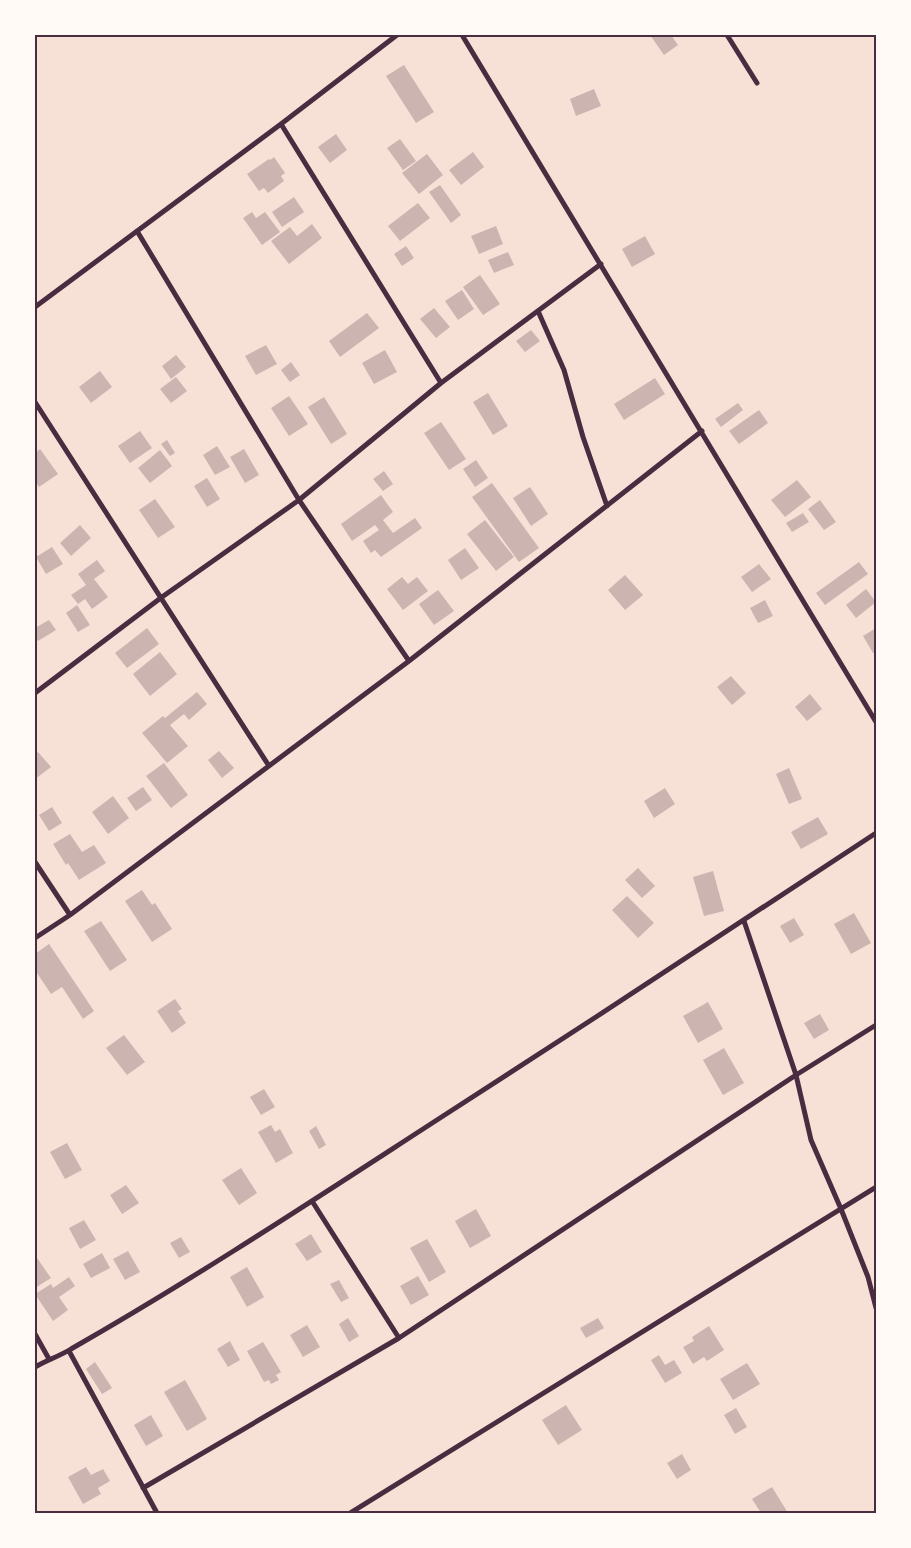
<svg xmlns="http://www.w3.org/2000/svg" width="911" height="1548" viewBox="0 0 911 1548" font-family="'PT Sans Narrow',sans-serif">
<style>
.building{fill:#ccb4b1}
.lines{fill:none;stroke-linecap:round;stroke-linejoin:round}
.minor{stroke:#4a2c40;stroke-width:5}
.neatline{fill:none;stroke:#4a2c40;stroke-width:2}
</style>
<rect width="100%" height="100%" fill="#f7e1d7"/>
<path class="building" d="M650,35H671L678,45L664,55Z
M404,65L434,112L416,123L386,76Z
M594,89L601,106L576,116L570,99Z
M336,134L347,150L330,163L318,147Z
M400,139L416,161L403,170L387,148Z
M473,152L484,167L461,185L449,170Z
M427,154L443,175L419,194L402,173Z
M274,157L285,173L281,176L284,181L268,193L264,188L259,191L247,174L269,159L270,160Z
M440,185L461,215L451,223L429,192Z
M294,197L304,212L282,227L272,212Z
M418,203L430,218L400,241L388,226Z
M252,212L256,218L265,212L280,232L262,245L243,218Z
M312,224L322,238L289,264L271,241L290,227L297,236Z
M496,226L503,244L479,254L471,236Z
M645,236L655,254L632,267L622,249Z
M406,246L414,258L402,266L394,254Z
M508,252L514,265L494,273L488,260Z
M480,275L500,304L483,315L463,287Z
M462,290L474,309L458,320L445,301Z
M434,308L450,327L436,338L420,319Z
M367,313L379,328L340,357L329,341Z
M531,330L540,341L525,352L516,341Z
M266,345L277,364L256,375L245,356Z
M385,350L397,372L374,384L362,363Z
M176,355L186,367L171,379L162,366Z
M291,362L300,375L290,382L281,370Z
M100,371L112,387L91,403L79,387Z
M176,377L187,391L171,403L160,389Z
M655,378L665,394L624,420L614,404Z
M488,393L508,426L493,435L473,402Z
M289,396L308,424L289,436L271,408Z
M324,397L347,434L331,444L308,407Z
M738,403L743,410L721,427L715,419Z
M759,410L768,423L739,444L729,431Z
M441,422L466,459L449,470L424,433Z
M140,431L152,448L130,463L118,446Z
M167,440L175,453L170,456L161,444Z
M217,446L230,467L215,475L203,455Z
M40,449L58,474L39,487L35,481V453Z
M244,449L259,475L245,483L230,457Z
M160,450L172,466L150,483L138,468Z
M476,460L488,478L475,487L463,469Z
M384,471L393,484L383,491L373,479Z
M207,478L220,499L207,507L194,486Z
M797,480L811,497L785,517L771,500Z
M492,483L539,548L519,562L472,497Z
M530,487L548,514L531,526L513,498Z
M381,495L393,512L383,520L393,533L415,518L422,528L381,557L375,550L371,553L363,541L379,530L375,525L352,541L341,524Z
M155,499L175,527L158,538L139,510Z
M820,500L836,522L824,530L808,509Z
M803,513L809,522L792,532L786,523Z
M485,520L514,557L496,571L467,534Z
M80,525L91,538L71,556L60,543Z
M52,547L63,564L46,574L36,557Z
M465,548L479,568L461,580L448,560Z
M97,560L105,571L94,579L108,597L92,609L85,599L78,604L71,595L86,585L78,574Z
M859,562L868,574L825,605L816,593Z
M759,564L771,579L752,592L741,577Z
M625,575L643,595L625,610L608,590Z
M402,577L408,584L417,577L428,591L403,610L387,589Z
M866,589L876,602L856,618L846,605Z
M438,590L454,611L434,625L419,604Z
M765,600L773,616L758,623L750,608Z
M77,605L90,625L78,632L66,613Z
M49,620L56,630L38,641L35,636V628Z
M147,628L159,644L127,668L115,653Z
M876,628V652L873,653L863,636Z
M160,652L177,674L150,696L133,674Z
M731,676L746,693L732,705L717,687Z
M197,692L207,704L189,720L184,714L170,725L188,746L167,763L142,733L163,716L165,718Z
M810,694L822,709L807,721L795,707Z
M219,751L234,768L222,778L208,760Z
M38,752L51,767L35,779V754Z
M164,763L188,795L171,808L146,776Z
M789,768L802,799L789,804L776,774Z
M143,787L152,800L136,811L127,798Z
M665,788L675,804L654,818L644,801Z
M113,796L129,818L108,834L92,812Z
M52,807L62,823L49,831L39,815Z
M818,817L828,834L801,849L791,832Z
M70,834L82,852L94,845L106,863L79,880L68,863L66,865L53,844Z
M638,868L655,886L642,898L625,880Z
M713,871L724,911L704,916L693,877Z
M142,890L152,905L155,903L172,929L152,942L125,901Z
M627,896L654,923L638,938L612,910Z
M854,913L871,943L851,954L834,924Z
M794,918L804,935L790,943L780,926Z
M101,921L127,960L110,971L84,931Z
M49,944L94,1011L83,1019L62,987L51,994L35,970V954Z
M175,999L182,1009L178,1011L186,1023L172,1033L157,1011Z
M708,1002L723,1029L698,1043L683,1016Z
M820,1014L829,1030L814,1039L804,1023Z
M124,1035L145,1062L127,1075L106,1048Z
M724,1048L744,1083L723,1095L703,1060Z
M264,1089L275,1107L261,1115L250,1097Z
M271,1125L275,1132L280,1129L293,1153L276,1163L258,1132Z
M316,1126L326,1145L319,1149L309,1131Z
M67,1143L82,1170L65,1179L50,1152Z
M241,1168L257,1193L239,1205L222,1180Z
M126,1185L139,1203L122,1214L110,1195Z
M476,1209L491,1236L470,1248L455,1221Z
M84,1220L96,1240L80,1249L69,1228Z
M311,1234L322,1252L307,1261L295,1244Z
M181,1237L190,1252L179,1258L170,1243Z
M427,1239L446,1272L429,1282L410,1248Z
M128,1251L140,1272L125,1280L113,1259Z
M102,1253L110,1268L91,1278L83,1264Z
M37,1258L51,1278L35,1288V1260Z
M247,1267L264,1297L247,1307L230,1277Z
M418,1276L429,1295L411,1305L400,1286Z
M69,1277L75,1286L59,1297L68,1310L53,1321L35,1294L51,1284L53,1288Z
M339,1280L349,1298L341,1302L330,1284Z
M348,1318L359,1336L349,1342L339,1324Z
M598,1318L604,1328L586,1338L580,1328Z
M307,1325L320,1347L303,1357L290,1335Z
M709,1326L724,1350L707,1361L704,1357L693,1364L683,1347L694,1341L692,1337Z
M230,1341L240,1360L228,1367L217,1349Z
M263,1342L281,1372L276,1375L279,1380L271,1384L269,1380L264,1382L247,1351Z
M659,1355L665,1365L674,1360L682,1373L665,1383L651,1360Z
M95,1362L112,1388L102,1394L86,1369Z
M747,1363L760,1384L733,1400L720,1379Z
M185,1380L207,1419L187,1431L164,1392Z
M566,1405L582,1430L558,1445L542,1420Z
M736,1408L747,1427L735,1434L724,1415Z
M151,1415L163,1436L146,1446L134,1425Z
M682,1454L691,1470L677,1479L667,1463Z
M86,1467L91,1475L103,1469L110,1481L98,1488L101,1494L83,1504L68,1477Z
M772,1487L788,1513H761L752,1499Z"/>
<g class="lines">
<path class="minor" d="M462,35L876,722
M727,35L757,83
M281,124L441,383
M137,231L299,500L409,661
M35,307L281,124L397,35
M538,311L564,370L583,437L607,506
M35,402L269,766
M35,693L162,597L299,500L441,383L601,264
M35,862L70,915
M744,921L796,1075L811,1140L841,1209L868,1277L876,1308
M35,938L70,915L409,661L702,431
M312,1201L399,1338
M35,1334L49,1359
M69,1351L157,1513
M35,1367C47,1360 60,1356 71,1349C197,1277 318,1197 440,1118C586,1024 731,929 876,833
M143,1488L399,1338L796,1075L876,1025
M350,1513L876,1187"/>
</g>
<rect width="911" height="1548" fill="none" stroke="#fffaf5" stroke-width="72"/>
<rect x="36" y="36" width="839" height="1476" class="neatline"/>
</svg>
